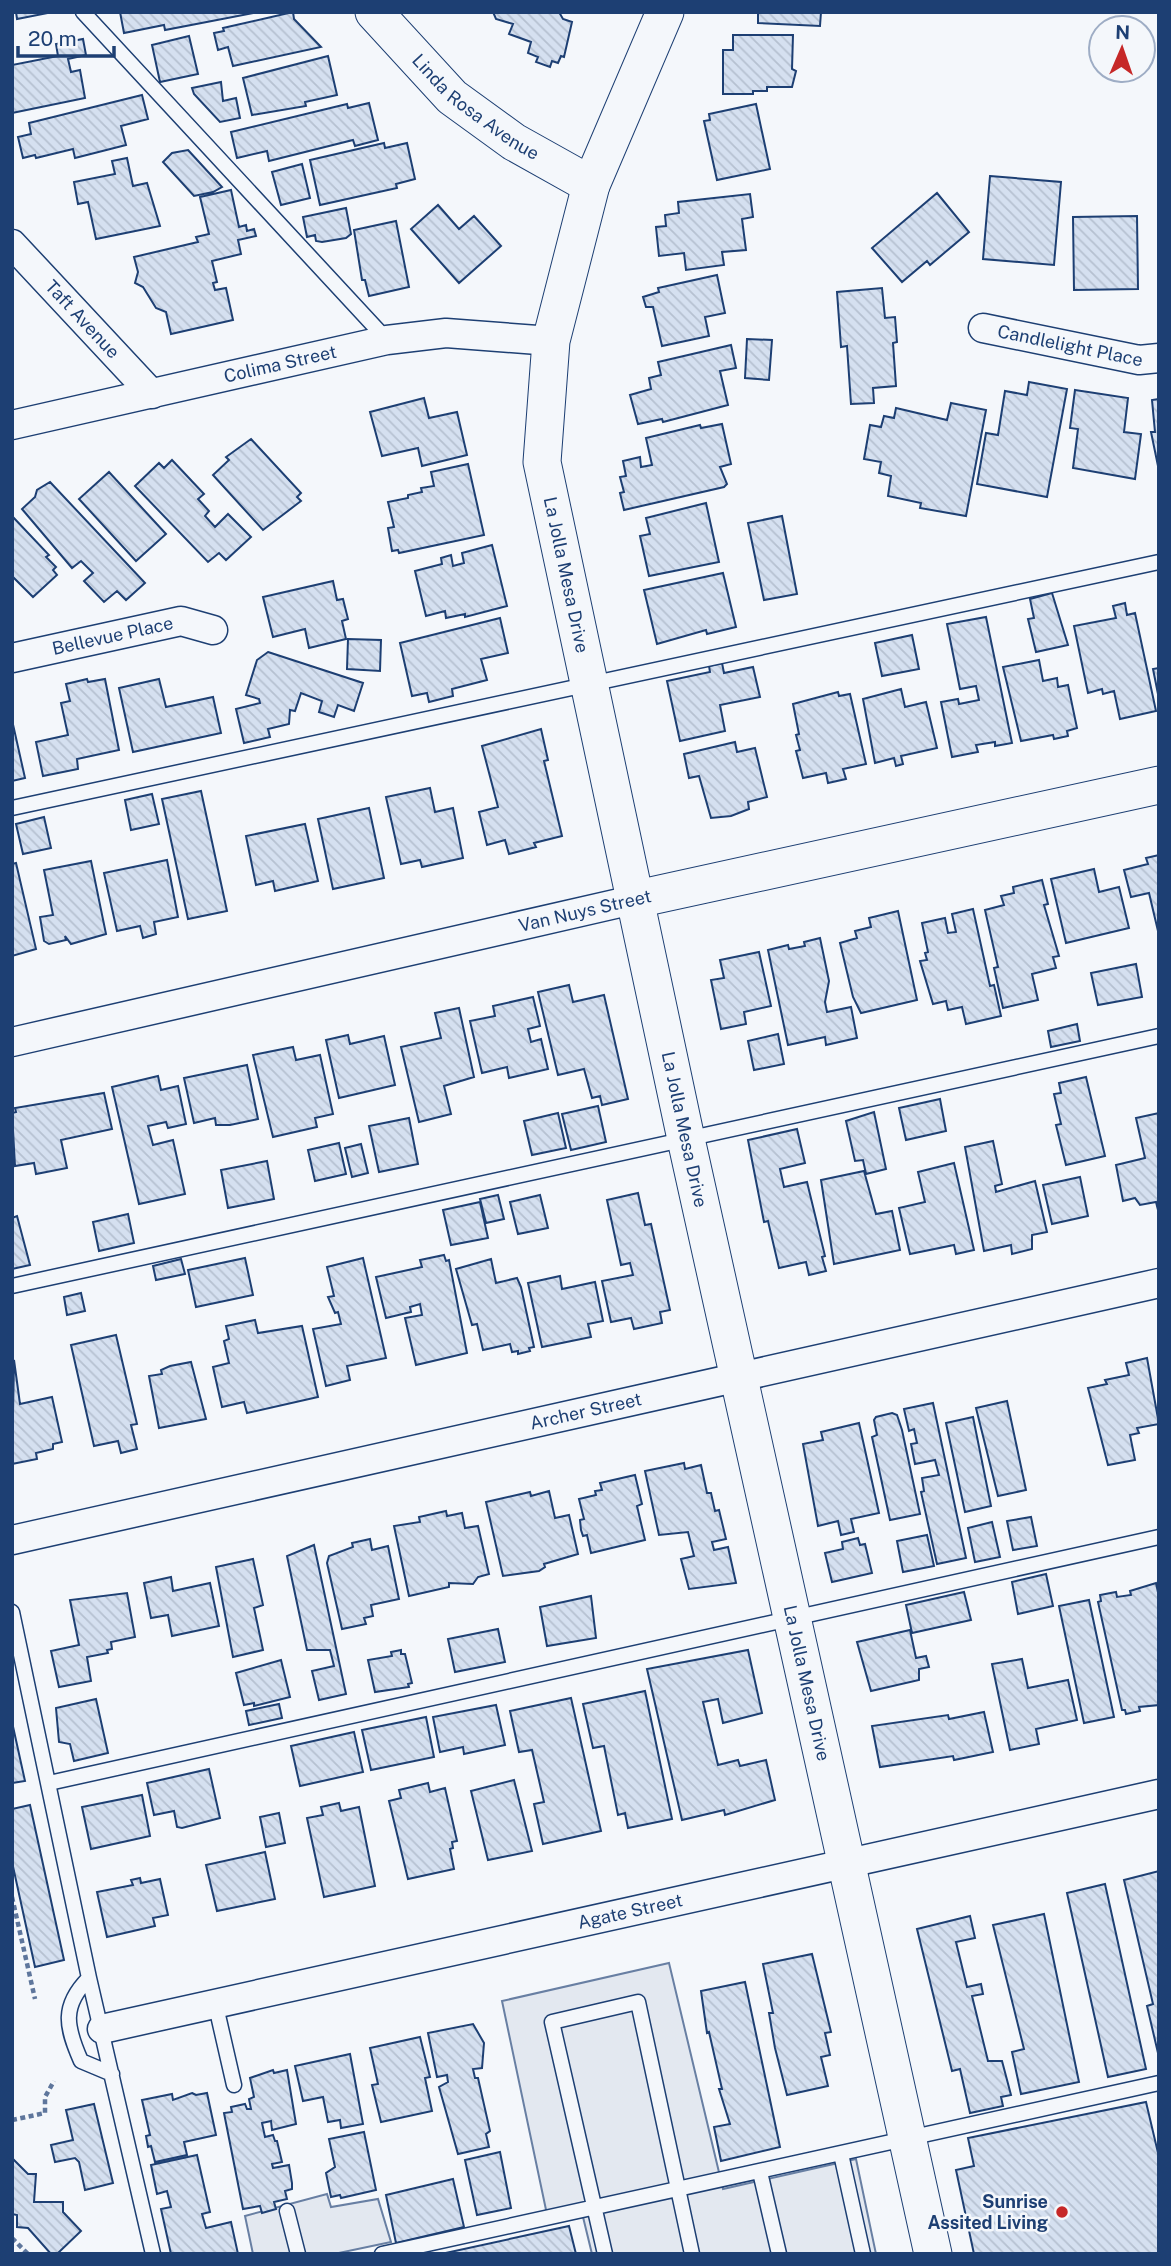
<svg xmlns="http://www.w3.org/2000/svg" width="1171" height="2266" viewBox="0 0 1171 2266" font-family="'Public Sans',sans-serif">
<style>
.parking{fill:#e3e8f0;stroke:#687fa3;stroke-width:2}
.building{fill:url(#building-back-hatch);stroke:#1d3f73;stroke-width:2}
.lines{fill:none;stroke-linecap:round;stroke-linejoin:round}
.service-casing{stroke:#1d3f73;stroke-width:17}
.minor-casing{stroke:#1d3f73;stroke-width:31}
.tertiary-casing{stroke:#1d3f73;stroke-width:39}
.path{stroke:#5e769c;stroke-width:4.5;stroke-dasharray:5 3.5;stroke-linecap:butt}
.service{stroke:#f4f7fb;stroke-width:14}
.minor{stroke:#f4f7fb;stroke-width:28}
.tertiary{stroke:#f4f7fb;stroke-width:37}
.poi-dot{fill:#c62828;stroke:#f4f7fb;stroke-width:2.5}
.labels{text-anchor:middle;stroke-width:5;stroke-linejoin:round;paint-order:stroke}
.street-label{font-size:18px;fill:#1d3f73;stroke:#f4f7fb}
.poi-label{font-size:18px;font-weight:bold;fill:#1d3f73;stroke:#f4f7fb;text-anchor:end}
</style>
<defs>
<pattern id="building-back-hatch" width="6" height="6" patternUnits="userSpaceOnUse" patternTransform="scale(1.75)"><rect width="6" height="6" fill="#d5e0f0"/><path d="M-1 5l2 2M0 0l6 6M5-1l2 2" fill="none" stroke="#b6c1d1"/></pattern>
</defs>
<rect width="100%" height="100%" fill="#f4f7fb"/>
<path class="parking" d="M669,1963L723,2189L856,2159L876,2254H592L583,2217L549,2224L502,2001Z
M327,2194L331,2207L378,2199L391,2242L334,2254H253L245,2216Z"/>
<path class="building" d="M16,12H48V13L17,19Z
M120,12H259L165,30L164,25L124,33Z
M293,12L294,19L321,47L233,66L228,47L218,50L214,33L224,31L223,28Z
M493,12H559L563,19L572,22L564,57L561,56L558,63L552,61L550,67L536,62L538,57L528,53L531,42L509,34L513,24L496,19Z
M758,12H821L820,26L758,23Z
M733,35H793L792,69L796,71L792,87H767V91H753V94H723V50H733Z
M189,36L198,74L160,82L152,45Z
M83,39L86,55L68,59L71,72L80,70L85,98L12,113V65L58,56L56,44Z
M328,56L337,95L305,102L306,106L252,115L243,78Z
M221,82L223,101L236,98L240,118L220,122L194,94L192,88Z
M142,95L148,119L121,126L126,145L75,158L73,149L36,158L35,155L23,158L18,137L31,134L29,123Z
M369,103L378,140L355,146L353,140L269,161L267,151L237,158L231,132L347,104L348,108Z
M756,104L770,169L717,180L704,121L710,120L709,114Z
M384,143L385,148L407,143L415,179L396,184L397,188L320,205L310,160Z
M188,150L222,187L213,192L194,196L163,162L172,153Z
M127,158L133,186L147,183L160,226L96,239L88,202L78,204L74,182L115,174L112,161Z
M302,164L310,198L281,205L272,172Z
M990,176L1061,182L1054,265L983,259Z
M231,190L239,227L246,225L247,231L254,229L256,236L238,240L241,254L212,261L217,282L213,283L215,290L226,288L233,320L171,334L166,312L156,308L143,287L135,283L138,272L134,257L198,242L196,237L209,234L200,197Z
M937,193L969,232L930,265L927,261L902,282L872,248Z
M750,194L753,217L742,219L746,250L722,252L724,265L686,270L684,253L659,256L656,227L666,226L665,215L679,213L678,202Z
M438,205L459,229L474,216L501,246L459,283L411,229Z
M346,208L351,234L346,238L322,242L316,241L315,235L307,237L303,217Z
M1137,216L1138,289L1074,290L1073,217Z
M396,221L409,287L369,296L365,280H362L354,230Z
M717,275L725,313L705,317L709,336L662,346L653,307H646L643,297L659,292L658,288Z
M882,288L885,318L895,317L897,342L893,343L896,386L873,388L874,403L851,404L847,346L841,347L837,292Z
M747,339L772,340L769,380L745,378Z
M731,345L736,368L720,371L728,405L663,422L662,419L638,424L630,395L651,389L649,378L661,375L658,362Z
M1029,382L1067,389L1047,497L977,484L986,433L998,435L1005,391L1027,395Z
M1075,390L1128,398L1124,432L1141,434L1135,479L1073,468L1078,429L1070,428Z
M424,398L429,418L457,412L467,455L422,466L418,448L382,456L370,412Z
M1159,399V466H1158L1151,432H1155L1152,400Z
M951,403L986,410L966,516L920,508L921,503L888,496L891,476L879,473L881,462L864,459L870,425L881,427L884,416L894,418L896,408L947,420Z
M722,424L731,464L720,467L727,484L724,487L624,510L620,493L624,492L620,477L626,476L623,461L640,457L641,467L652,465L646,438L700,425L701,428Z
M251,439L301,493L297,497L301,501L263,530L213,475L229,460L226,457Z
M172,460L204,494L198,499L209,511L205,516L215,527L228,514L251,537L226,560L219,553L208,562L135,486L159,463L164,468Z
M468,464L484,535L399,553L398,550L392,551L388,528L394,527L388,502L408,498V495L422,492L421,488L434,486L431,472Z
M109,472L166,534L136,561L79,499Z
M50,482L145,583L126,600L117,591L104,602L84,581L93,573L81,561L72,568L22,509L35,497L37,490Z
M706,503L719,562L649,576L640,536L650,534L646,518Z
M12,516L49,555L46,557L56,567L53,570L57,575L33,597L12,576Z
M782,516L797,594L764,600L748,523Z
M492,545L507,606L465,617V614L446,618L445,611L426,616L415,571L442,564L441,558L451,555L453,566L464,563L462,553Z
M723,573L736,627L707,634L706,630L657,644L644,590Z
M333,581L337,600L343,599L348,619L342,621L346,639L309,648L305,629L273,637L263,597Z
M1052,593L1068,645L1036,652L1028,619L1034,618L1030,599Z
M1125,603L1127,615L1135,613L1156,711L1120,719L1114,691L1103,694L1102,689L1088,693L1074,626L1116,618L1113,606Z
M986,617L1012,743L995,746V742L976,745L978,752L952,757L941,702L958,699L959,704L979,700L976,686L960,689L947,624Z
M500,618L508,653L481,659L487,680L452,689L453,696L429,702L427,693L412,696L400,643Z
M912,635L919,669L882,676L875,643Z
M348,639L381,640L380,671L347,669Z
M268,652L363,683L354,711L338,705L334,717L319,712L322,701L301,693L295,711L290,710L289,724L268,729L270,737L244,743L236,709L260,703L259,699L246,695L257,660Z
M1039,660L1043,681L1057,678L1058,687L1068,685L1077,728L1067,731L1068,736L1054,739L1053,735L1021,741L1003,667Z
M722,663L724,673L753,667L760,697L720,705L725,731L680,741L667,681L710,672L709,666Z
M1159,668V699L1153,669Z
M87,679L88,682L105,679L119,750L77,759L78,769L43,776L36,742L68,735L61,703L70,701L66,684Z
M159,679L166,707L213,697L221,733L133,752L119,688Z
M901,689L905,707L926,702L937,748L901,756L903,764L896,766L894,758L875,763L863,699Z
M838,692L839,696L850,694L866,764L843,769L846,779L828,783L826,773L803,778L796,751L800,750L796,735L799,734L793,704Z
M12,720L25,778L12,781Z
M541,729L548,760L544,761L562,836L534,843L536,847L509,854L505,840L487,845L479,812L498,807L482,746Z
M735,742L737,752L755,748L767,797L748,802L749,809L731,816L711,818L699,776L689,778L684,754Z
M430,788L435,812L453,808L463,858L422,867L420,860L401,864L386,797Z
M201,791L227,911L188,919L162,799Z
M152,794L159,824L131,830L125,800Z
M369,808L384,878L333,889L318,819Z
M44,817L51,848L23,854L16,824Z
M305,824L318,881L275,891L273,881L256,885L246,836Z
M1159,855V931H1158L1149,893L1131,897L1124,870L1148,864L1146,858Z
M167,860L178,917L154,922L156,934L143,938L140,926L117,931L104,873Z
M91,861L106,934L71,944L65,936L66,940L49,944L44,941L40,917L53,915L44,870Z
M16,863L36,949L12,956V864Z
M1094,869L1099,892L1119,887L1129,928L1066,943L1051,879Z
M1042,880L1048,904L1044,905L1059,956L1053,957L1056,968L1032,974L1038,1000L1003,1008L994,968L998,967L985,910L1004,905L1001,896L1014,893L1013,887Z
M973,909L990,986L994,985L1001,1016L966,1024L962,1007L948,1010L946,1001L933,1004L920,961L927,960L925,953L928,952L922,923L945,918L948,933L956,932L952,914Z
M898,911L917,1000L861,1013L853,997L840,943L857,938L855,931L871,927L869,918Z
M820,938L829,981L825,1002L827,1012L851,1007L857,1038L826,1045L825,1037L788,1045L768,950L788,945L789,949L805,946L804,942Z
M759,952L771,1006L744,1012L746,1024L721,1029L711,980L724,978L720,960Z
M1136,964L1142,997L1098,1005L1091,973Z
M569,985L573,1002L604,995L628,1099L602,1105L600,1096L592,1098L584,1069L558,1075L538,992Z
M533,997L540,1026L528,1029L531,1042L541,1039L548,1069L509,1078L507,1067L482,1073L470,1021L495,1016L493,1006Z
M459,1008L474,1077L444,1086L451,1114L419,1122L401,1047L441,1038L435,1013Z
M1077,1024L1080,1041L1051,1047L1048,1031Z
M778,1034L784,1064L754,1070L748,1041Z
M348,1035L350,1044L384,1036L395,1085L339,1098L326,1040Z
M293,1047L296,1060L320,1055L333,1114L315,1118L317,1127L273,1137L253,1055Z
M247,1065L258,1119L230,1125H216L215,1118L194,1123L184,1078Z
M158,1076L161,1090L178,1086L186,1124L168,1128L166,1122L148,1126L153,1145L173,1140L185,1194L139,1204L112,1087Z
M1086,1077L1105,1156L1066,1165L1056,1125L1061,1124L1054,1094L1061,1093L1059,1083Z
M104,1093L112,1129L61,1140L67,1168L36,1174L34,1163L15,1166L12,1113L16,1112L15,1108Z
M940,1099L946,1131L906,1140L899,1108Z
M598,1106L606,1142L571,1150L562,1114Z
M874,1112L886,1169L866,1174L863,1160L855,1161L846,1121Z
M558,1113L566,1148L532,1155L524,1121Z
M1159,1113V1210H1158L1156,1202L1140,1205L1135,1198L1123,1201L1116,1165L1145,1158L1136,1118Z
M409,1118L418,1164L379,1172L369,1126Z
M797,1129L805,1163L780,1169L784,1187L807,1182L825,1256L822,1257L826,1271L809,1275L806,1262L779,1268L768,1221L764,1222L748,1140Z
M993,1141L1002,1184L995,1186L996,1192L1035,1181L1047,1232L1032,1235V1249L1012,1254L1011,1245L984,1251L965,1147Z
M339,1143L346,1174L315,1181L308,1150Z
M361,1144L368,1173L352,1177L345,1148Z
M267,1161L274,1199L228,1208L221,1170Z
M954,1163L974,1250L956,1254L954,1245L910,1254L899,1208L925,1202L918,1172Z
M864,1171L876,1214L892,1211L900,1250L834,1264L821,1180Z
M1080,1177L1088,1216L1052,1224L1043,1185Z
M638,1193L645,1225L651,1224L670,1310L660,1312L662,1323L634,1329L631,1318L611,1322L602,1281L633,1275L630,1263L621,1265L607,1200Z
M498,1195L504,1219L486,1223L480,1199Z
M540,1195L548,1228L518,1234L510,1202Z
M480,1202L488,1238L451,1245L443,1210Z
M128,1214L134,1243L99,1251L93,1222Z
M17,1216L30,1265L12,1269V1218Z
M444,1255L446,1261L449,1260L467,1353L416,1365L405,1318L422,1315L420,1304L410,1307L411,1312L386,1318L376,1277L422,1267L420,1260Z
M245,1258L253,1295L196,1307L188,1270Z
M363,1258L386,1358L347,1366L350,1380L326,1386L313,1329L341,1324L338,1312L335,1313L328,1297L334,1296L327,1267Z
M181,1259L185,1274L156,1280L153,1266Z
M491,1259L496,1283L517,1278L521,1287L534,1347L529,1348L530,1351L518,1354V1351L512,1352L510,1344L483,1350L477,1324L472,1325L456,1269Z
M560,1276L562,1289L595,1282L603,1321L588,1324L591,1337L542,1347L528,1283Z
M81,1293L85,1311L67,1315L64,1297Z
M255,1320L258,1333L302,1326L318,1397L247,1413L244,1402L222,1407L213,1367L229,1363L224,1341L229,1339L226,1326Z
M116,1335L137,1424L131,1425L137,1449L121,1453L118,1441L94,1446L71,1345Z
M1147,1358L1159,1424L1137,1428L1139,1433L1130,1435L1135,1460L1108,1465L1088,1388L1107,1384L1105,1380L1129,1375L1126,1363Z
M14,1360L20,1404L52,1397L62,1442L53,1444V1449L36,1453L37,1459L12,1464Z
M191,1362L206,1419L159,1428L149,1376L162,1374L161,1370L170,1366Z
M1007,1401L1026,1490L998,1496L976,1408Z
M933,1403L966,1558L937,1564L921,1492L924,1491L922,1478L939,1475L935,1460L915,1464L911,1444L917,1443L914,1429L909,1431L904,1409Z
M892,1413L897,1415L902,1430L920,1514L890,1520L872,1437L877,1435L874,1420L876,1417Z
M973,1417L991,1506L965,1512L946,1423Z
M859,1423L879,1513L851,1519L854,1532L841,1535L838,1521L818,1526L803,1444L823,1440L821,1432Z
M684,1463L685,1469L701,1465L707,1493H711L715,1511L719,1510L726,1539L712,1542L714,1550L728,1547L736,1583L689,1589L681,1559L694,1556L688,1532L659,1535L645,1471Z
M635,1475L642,1504L637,1506L645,1540L591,1553L587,1535L583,1536L581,1530L580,1520L584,1519L579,1499L596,1495L595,1491L602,1490L600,1483Z
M549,1491L555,1518L569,1515L578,1554L544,1564L545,1567L539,1571L503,1576L486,1502L530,1492L531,1496Z
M446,1511L447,1516L462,1513L465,1528L478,1526L489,1574L478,1577L473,1584L449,1583V1587L409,1596L394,1526L420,1522L419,1517Z
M1031,1517L1037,1546L1013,1550L1007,1521Z
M992,1522L1000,1557L975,1562L968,1528Z
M927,1535L934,1566L903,1572L897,1541Z
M858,1538L860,1545L865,1544L872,1573L832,1582L825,1553L843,1549L842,1542Z
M370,1539L372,1550L388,1546L399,1599L371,1605L373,1616L364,1618L366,1624L342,1629L327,1563L329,1556L353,1547L352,1543Z
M314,1545L346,1694L319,1700L312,1671L334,1666L330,1650H307L287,1556Z
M253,1559L263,1605L254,1608L263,1650L233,1657L216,1567Z
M1046,1574L1053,1606L1018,1614L1012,1582Z
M171,1577L173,1591L210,1583L219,1626L172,1636L168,1615L151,1618L144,1583Z
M1156,1583L1159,1597V1705L1139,1707L1140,1711L1126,1714L1125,1710H1122L1098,1602L1101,1601L1100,1595L1116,1592L1117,1597L1131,1595L1130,1591Z
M964,1592L971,1620L912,1633L906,1605Z
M127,1593L135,1637L111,1642L112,1649L107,1650L108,1653L87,1657L91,1681L59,1687L51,1651L79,1645L70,1600Z
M591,1596L596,1638L547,1646L540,1607Z
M1089,1600L1114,1717L1084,1723L1059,1606Z
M498,1629L505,1662L455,1672L448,1639Z
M910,1630L916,1658L926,1656L929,1667L919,1669V1680L871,1691L857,1642Z
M401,1650V1654H405L412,1683L408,1684L409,1687L375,1692L368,1660L392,1656L391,1652Z
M748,1650L762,1713L723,1723L718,1699L703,1702L718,1765L738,1760L740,1766L766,1760L775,1800L725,1815L724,1810L682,1820L647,1669Z
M1022,1659L1028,1688L1068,1680L1077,1720L1036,1729L1039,1744L1010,1750L992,1664Z
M281,1660L290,1697L254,1706V1703L244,1705L236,1673Z
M645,1691L672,1819L628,1828L625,1813L618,1815L604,1746L593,1748L583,1704Z
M571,1698L601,1831L543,1844L534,1804L544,1802L532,1750L519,1752L510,1711Z
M96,1699L108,1753L74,1761L70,1744L59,1742L56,1708Z
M279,1704L282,1718L249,1725L246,1711Z
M496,1705L505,1745L464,1754L463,1747L440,1752L433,1717Z
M984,1712L993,1752L954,1760L953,1756L880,1767L872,1726L948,1715L949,1719Z
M426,1717L434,1757L371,1770L362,1730Z
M12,1722L25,1781L12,1783Z
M354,1732L363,1772L300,1786L291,1746Z
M209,1769L220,1818L182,1828L177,1827L174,1811L154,1815L147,1783Z
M514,1780L532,1851L488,1860L471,1791Z
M428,1783L430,1792L445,1788L457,1841L452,1842L453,1848L450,1849L454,1869L408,1879L389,1801L401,1798L399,1790Z
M142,1795L150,1836L91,1849L82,1807Z
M339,1803L341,1811L359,1807L375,1886L324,1897L307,1818L323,1815L321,1807Z
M30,1805L64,1960L35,1967L12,1862V1809Z
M279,1813L285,1843L266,1847L260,1817Z
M265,1852L275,1899L217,1911L206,1865Z
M1159,1871V2053H1158L1147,2006L1153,2004L1124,1880Z
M140,1878L141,1883L160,1879L168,1915L153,1918L155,1926L107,1937L97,1892L133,1885L131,1880Z
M1105,1884L1146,2069L1108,2077L1067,1893Z
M1044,1914L1079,2082L1021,2094L1012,2052L1024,2049L993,1925Z
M970,1916L975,1938L956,1942L967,1987L981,1984L983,1994L972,1996L988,2061H1002L1011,2095L1001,2097L1003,2106L970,2113L960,2069L952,2071L917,1929Z
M812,1954L831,2032L825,2033L830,2055L821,2057L828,2086L787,2095L775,2048L769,2013H773L763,1964Z
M745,1982L780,2147L721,2161L714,2127L730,2124L719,2089H722L709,2032L707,2033L701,1991Z
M473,2024L484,2043L482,2068L473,2069L475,2078H478L490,2131L486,2134L489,2147L458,2154L439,2087L448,2082L447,2075L437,2077L428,2033Z
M420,2037L430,2077L425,2078L432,2111L381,2122L372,2085L378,2084L370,2048Z
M350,2054L363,2124L341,2128L340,2120L328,2122L323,2097L303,2101L295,2066Z
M273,2070L274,2073L287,2070L296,2124L272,2130L271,2121L262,2123L265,2137L273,2135L275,2141H277L282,2162L272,2164L273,2168L289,2165L292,2183V2189L285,2191L287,2199L274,2202L276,2209L262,2213L260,2206L243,2209L224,2113L232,2112L231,2107L245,2104L247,2109H251L249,2099L254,2097L250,2078Z
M192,2093L196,2095L207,2093L216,2135L184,2142L187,2155L155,2162L151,2146L148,2147L146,2136L150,2135L142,2100L172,2094L173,2100Z
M1146,2102L1159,2157V2254H974L956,2170L974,2166L968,2138Z
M94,2104L113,2183L85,2190L79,2162L75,2158L55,2162L51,2145L73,2140L66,2110Z
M364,2132L376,2190L341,2198L340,2195L331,2197L326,2173L335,2167L329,2139Z
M500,2152L511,2208L477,2215L465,2160Z
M197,2155L210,2212L202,2214L206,2228L231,2222L238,2254H171L161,2209L171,2207L167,2191L157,2194L151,2165Z
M12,2158L28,2174H36L34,2202H63V2212L81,2231L57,2254H51L28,2228L17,2227V2215L12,2214Z
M453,2179L464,2227L396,2243L386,2195Z
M569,2226L576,2254H441Z"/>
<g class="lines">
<defs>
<path id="service" d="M83,12L387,340
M12,808L1159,562
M12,1286L1159,1036
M12,1612L89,1978L153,2254
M49,1783L1159,1537
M89,1978C61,2006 66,2027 81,2061L112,2074
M215,2002L234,2085
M841,2154L863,2254
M760,2172L779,2254
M287,2211L298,2254
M382,2254L1159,2083
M605,2254L552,2022L638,2002L692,2254"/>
<g id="minor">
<path id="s1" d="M12,244L152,394"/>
<path id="s2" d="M983,328L1139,360L1159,358"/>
<path id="s3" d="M12,425L387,340L446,333L551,341"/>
<path id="s4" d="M12,658L181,621L213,630"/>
<path d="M12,1042L637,899"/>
<path id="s5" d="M12,1540L1159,1283"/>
<path id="s6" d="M102,2029L1159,1794"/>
</g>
<g id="tertiary">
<path id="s7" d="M374,12L452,97L514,142L591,185"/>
<path id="s8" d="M665,12L591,185L551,341L542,462L686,1139L933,2254"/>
<path d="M637,899L1159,785"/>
</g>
</defs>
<use href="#service" class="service-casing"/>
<use href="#minor" class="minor-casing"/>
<use href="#tertiary" class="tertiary-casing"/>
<path class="path" d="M12,1897L35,1999
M12,2120L45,2113V2097L54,2081
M12,2238L28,2254"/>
<use href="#service" class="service"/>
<use href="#minor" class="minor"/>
<use href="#tertiary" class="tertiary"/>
</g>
<circle class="poi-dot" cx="1062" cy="2212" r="7"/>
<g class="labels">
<g class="street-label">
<text dy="6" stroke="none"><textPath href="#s7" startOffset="140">Linda Rosa Avenue</textPath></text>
<text dy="6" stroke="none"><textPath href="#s1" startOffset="103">Taft Avenue</textPath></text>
<text dy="6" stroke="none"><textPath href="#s2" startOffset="89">Candlelight Place</textPath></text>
<text dy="6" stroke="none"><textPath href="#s3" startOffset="275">Colima Street</textPath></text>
<text dy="6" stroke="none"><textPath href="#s8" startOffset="586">La Jolla Mesa Drive</textPath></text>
<text dy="6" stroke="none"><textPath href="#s4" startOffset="103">Bellevue Place</textPath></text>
<text transform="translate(585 911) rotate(-13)" y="6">Van Nuys Street</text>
<text dy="6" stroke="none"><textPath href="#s8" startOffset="1153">La Jolla Mesa Drive</textPath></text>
<text dy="6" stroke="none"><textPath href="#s5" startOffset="588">Archer Street</textPath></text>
<text dy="6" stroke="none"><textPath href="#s8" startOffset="1720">La Jolla Mesa Drive</textPath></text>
<text dy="6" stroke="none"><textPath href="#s6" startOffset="541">Agate Street</textPath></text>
</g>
<g class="poi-label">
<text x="1048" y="2208">Sunrise<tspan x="1048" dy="21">Assited Living</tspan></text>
</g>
</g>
<rect width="1171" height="2266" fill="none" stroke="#1d3f73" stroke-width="28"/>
<g transform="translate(1122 49) rotate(2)"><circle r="33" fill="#f4f7fb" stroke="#9eadc5" stroke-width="2"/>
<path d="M0-5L12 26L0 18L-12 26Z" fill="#c62828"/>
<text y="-10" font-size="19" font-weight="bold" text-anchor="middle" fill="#1d3f73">N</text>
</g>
<path d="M18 46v10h96v-10" fill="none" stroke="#1d3f73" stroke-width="3.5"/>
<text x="28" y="46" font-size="21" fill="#1d3f73" stroke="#f4f7fb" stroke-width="5" paint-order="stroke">20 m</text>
</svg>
